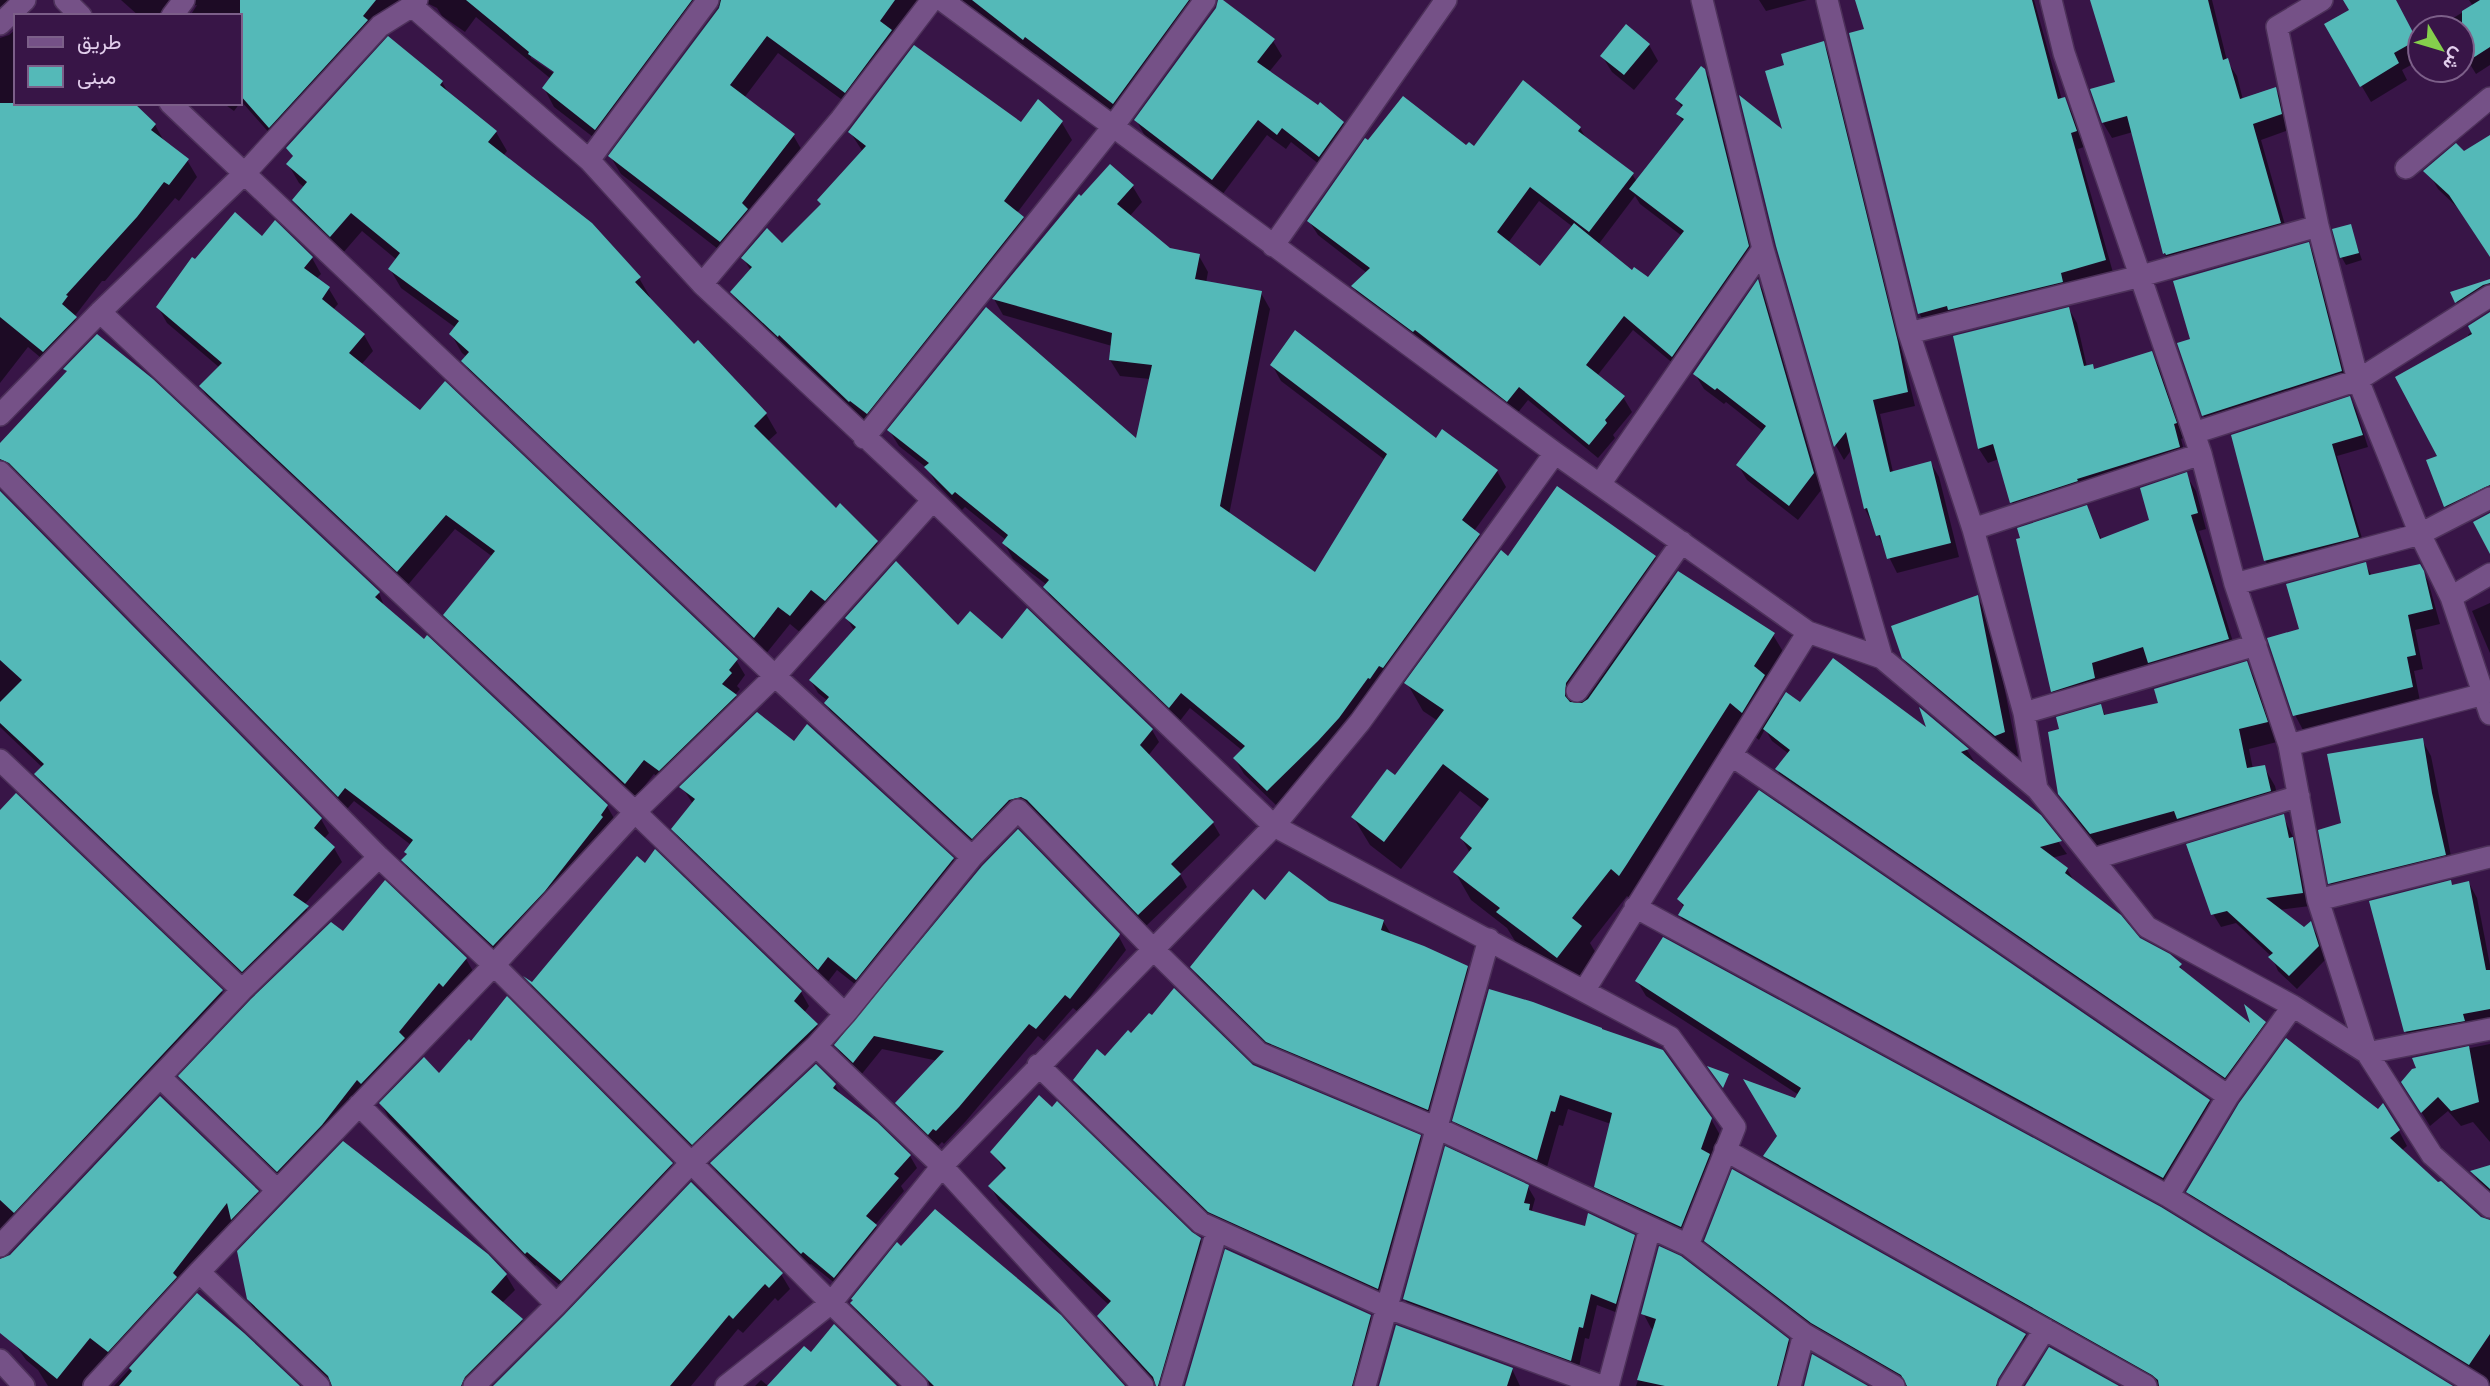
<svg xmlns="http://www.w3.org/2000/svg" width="2490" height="1386" viewBox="0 0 2490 1386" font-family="'Roboto Condensed',Vazirmatn,sans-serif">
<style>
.shadow{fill:#0007;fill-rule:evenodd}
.building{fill:#54b9b8}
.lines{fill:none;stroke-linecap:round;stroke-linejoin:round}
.street-casing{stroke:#4d315a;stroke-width:24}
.street{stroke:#755187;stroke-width:21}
</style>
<rect width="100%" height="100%" fill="#381547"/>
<path class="shadow" d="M0,0H15L0,34Z
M121,0H400L280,145L241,101L240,103V16H190L197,5L189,6L181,16H139Z
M421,0H938L856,110L778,53L744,98L793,135L804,154L731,259L621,174L610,156L720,6H714L606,147L554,107L544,88L551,79L476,17L465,32L442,16L437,8ZM531,54L563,75L561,78L531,58Z
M962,0H1212L1215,5L1211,6L1124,121L1036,54L1034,57Z
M1218,0L1273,41L1282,56L1269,72L1343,123L1352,138L1329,172L1291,142L1286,149L1267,135L1222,195L1145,136L1136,120L1217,9Z
M1759,0H1807L1766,11Z
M1857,0H2034L2062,100L2064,99L2073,115L2084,147L2078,149L2114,276L1928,329L1919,313L1866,30Z
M2092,0H2212L2227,61L2237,76L2243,100L2275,89L2284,104L2289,130L2261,140L2289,239L2173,268L2164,253L2133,132L2112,138L2103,123L2117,83Z
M2345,0H2395L2420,48V60L2402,70L2407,80L2371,102L2326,25L2351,11Z
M2469,0H2490V65L2476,74L2462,51V28H2448L2445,23L2473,6Z
M16,29V103H137L135,106L155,125L165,143L187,160L197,177L179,201L175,198L105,281H102L74,317L85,335L53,368L28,347L0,383V38L9,35Z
M1823,43L1831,57L1915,406L1880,414L1893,472L1931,463L1939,477L1959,557L1897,573L1865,509L1852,449L1844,460L1836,446L1777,245L1785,134L1786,66Z
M1649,45L1658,61L1634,90L1612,72L1602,56Z
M1704,70L1713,85L1756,262L1681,370L1633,330L1597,376L1623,397L1632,412L1613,435L1615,438L1598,458L1528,400L1516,415L1362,301L1353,286L1367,273L1318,235L1309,221L1467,148L1474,149L1580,128L1587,140L1632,174L1637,182L1683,122L1678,114L1682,108L1677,99ZM1635,196L1640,204L1682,236L1648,280L1632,273L1598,245ZM1539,201L1573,227L1540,269L1508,243Z
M442,82L449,94L496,132L507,151L503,156L639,278L650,297L648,298L694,346L698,342L766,414L777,433L767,442L836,510L840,506L877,543L888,561L836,619L822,607L802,634L790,624L765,655L474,380L464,361L467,357L462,353L451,334L456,328L401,288L390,269L397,260L362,231L342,254L305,219L294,201L305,188L299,183L288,164L294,158L288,148Z
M1039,101L1062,123L1072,140L1017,213L1023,218L1033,235L877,430L859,418L790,351L788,353L742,309L732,292L751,271L743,258L782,245L822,206L863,152L850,132L1021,125Z
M223,103H240L234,111Z
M2490,137V247L2458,208L2438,189L2430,175Z
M1110,166L1133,187L1142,202L1129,217L1169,250L1199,256L1208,272L1206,283L1261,293L1270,309L1229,515L1316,575L1385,460L1281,381L1272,365L1436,440L1497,471L1506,487L1474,531L1479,535L1488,551L1327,757L1277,806L1244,774L1235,759L1243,751L1190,708L1179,722L1054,603L1045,587L1047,585L1013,559L1004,543L1006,540L965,507L962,510L936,483L928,469L899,446L889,430L1137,441L1150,379L1120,376L1110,360L1112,346L1003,315L994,299Z
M2350,226L2362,260L2346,265L2342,258L2335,231Z
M262,238L312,258L321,274L316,279L329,289L338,304L333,310L364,335L373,351L361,365L736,660L745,675L737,686L740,689L735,695L744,712L668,785L654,774L634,799L455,631L446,615L493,557L455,529L407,586L210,402L201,386L220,368L167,323L158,307L195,261Z
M2308,244L2315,256L2348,383L2210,427L2203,415Z
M2490,281V298L2464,315L2452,293Z
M1758,282L1766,296L1822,489L1798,520L1747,480L1738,465L1764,432L1726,402L1724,404L1704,389L1695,374Z
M2069,309L2077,323L2087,367L2094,370L2151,353L2159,367L2183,438L2181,439L2187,462L2020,517L2012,502L1999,459L1988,463L1979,449L1955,337Z
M2490,314V500L2453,519L2446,506L2440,457L2469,338L2468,335Z
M66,369L379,593L385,608L424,641L427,638L607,806L615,820L502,959L411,874L403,860L411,845L354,801L347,809L0,476V449L68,373Z
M2350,398L2356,410L2368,447L2337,456L2365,548L2272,572L2265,560Z
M2186,475L2196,491L2206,529L2199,531L2237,655L2158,679L2150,664L2100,679L2103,695L2062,707L2052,691L2086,507L2102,540L2152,521Z
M0,493L321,819L329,833L324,839L334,848L342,862L304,905L316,921L251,984L44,788L36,774L43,768L0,727Z
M1655,557L1671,584L1773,635L1790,663L1772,690L1780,705H1801L1930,732L1923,712L1967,750L1974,761L1971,763L2040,816L2067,854L2052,858L2067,869L2074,881L2139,940L2180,966L2185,975L2254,1028L2264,1023L2271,1035L2232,1089L1784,782L1777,770L1789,754L1772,741L1765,729L1759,740L1747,730L1635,902L1627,896L1590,943L1597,955L1574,985L1515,941L1507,928L1471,900L1455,872L1470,853L1462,839L1484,810L1460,791L1401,869L1370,845L1353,817L1395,777L1438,721L1423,711L1407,683L1509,559Z
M2365,564L2372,576L2419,566L2428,581L2440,624L2415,630L2423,669L2414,671L2420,701L2303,730L2295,715L2301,630Z
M1977,597L1991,621L2018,756L2010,760L1918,682L1903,657Z
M2490,603V653L2472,611Z
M847,618L958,628L1003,641L1152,730L1159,742L1148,756L1213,823L1220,835L1180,874L1187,887L1146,926L1031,809L979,850L833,716L826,703L828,701L818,693L811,681L854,631Z
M2246,663L2257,683L2277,742L2249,749L2253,769L2264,767L2275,786L2281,810L2102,853L2071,814L2059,793L2061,731L2100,706L2106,716L2160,705Z
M2422,740L2431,756L2454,871L2339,899L2330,883L2343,825Z
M682,787L953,859L961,873L865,992L837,970L827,983L682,843L673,829L693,804Z
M16,796L222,992L231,1006L0,1253V812Z
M2283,816L2300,852L2310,906L2279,910L2304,929L2310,924L2318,936L2325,960L2297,989L2278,971L2272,957L2236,923L2221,927L2213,914Z
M2469,883L2477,898L2490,965V1032L2415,1047L2406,1032L2371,902Z
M1679,899L2209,1101L2218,1116L2172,1192L1688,930L1680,915L1684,908Z
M1266,902L1328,903L1383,921L1391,934L1467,967L1474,980L1435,1121L1275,1054L1200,980L1192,967Z
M343,933L466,959L474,973L452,999L448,996L407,1045L286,1184L188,1090L180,1077Z
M1118,935L1126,950L1078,1012L1073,1008L1044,1041L1038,1036L966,1121L944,1144L942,1142L937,1147L905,1117L897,1103L938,1061L882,1049L861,1075L844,1059L836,1046Z
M529,981L533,984L801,992L809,1006L804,1013L817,1025L825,1039L701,1158L534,990Z
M1637,981L2450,1386H2157L1774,1171L1765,1156L1777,1139L1799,1095L1646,996Z
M1603,1032L1711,1119L1720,1135L1711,1159L1690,1242L1605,1202L1596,1187L1611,1124L1568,1109L1563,1126L1559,1125L1545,1174L1463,1136L1454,1120Z
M2490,1044V1142L2473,1122L2461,1126L2448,1111L2430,1126L2412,1097L2418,1069L2415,1059Z
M1106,1058L1252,1066L1420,1137L1427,1150L1385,1301L1218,1224L1082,1093L1075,1081Z
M439,1076L671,1164L680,1178L570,1294L536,1265L534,1267L389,1118L381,1104Z
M835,1085L842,1097L910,1156L917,1168L901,1186L904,1191L875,1225L883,1239L842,1289L811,1264L809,1265L719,1176L712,1163Z
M2399,1131L2407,1146L2401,1151L2481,1219L2490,1221V1386L2197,1207L2188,1192Z
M992,1152L1200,1239L1209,1254L1170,1386H1157L1108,1332L1099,1317L1109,1305L999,1201L990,1186L1005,1171Z
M2490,1167V1195L2481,1186L2473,1172Z
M1528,1187L1535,1199L1532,1210L1533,1213L1586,1228L1633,1236L1640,1248L1623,1315L1597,1305L1589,1339L1585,1338L1578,1372L1411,1311L1405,1299Z
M257,1192L266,1207L240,1233L233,1221L181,1288L98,1386H48L38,1370L26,1360L0,1322V1260Z
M1706,1240L2025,1335L2034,1350L2011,1386H1996L2024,1340H2020L1992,1386H1905L1822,1338L1715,1256Z
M781,1274L790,1289L778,1301L775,1298L743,1333L738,1329L691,1386H495Z
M506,1275L515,1290L502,1303L522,1320L530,1335L479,1386H333L257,1314L248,1299Z
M197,1296L297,1386H114Z
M853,1304L1123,1386H931L861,1319Z
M1643,1313L1788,1340L1797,1356L1788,1386H1636L1655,1330L1651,1328Z
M1370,1316L1379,1331L1363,1386H1187Z
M1512,1369L1520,1386H1380Z
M761,1380L768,1386H755Z"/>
<path class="building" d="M240,0H376L363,16L368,20L269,128L240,95Z
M466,0H692L595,130L542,88L554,72L528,54L529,52Z
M721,0H895L880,21L892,30L845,93L767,36L730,85L795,134L742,203L748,209L720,242L608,156L719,8Z
M972,0H1189L1113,104L1025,37L1023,40Z
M1218,0H1223L1275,39L1257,62L1318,105L1320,102L1344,122L1319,157L1282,128L1277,135L1258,120L1212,180L1134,120L1216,8Z
M1855,0H2032L2058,99L2065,97L2077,131L2071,133L2106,260L2061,273L2063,282L1948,310L1947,306L1918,314L1849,33L1864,29Z
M2090,0H2208L2223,60L2228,58L2240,99L2276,87L2282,114L2253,124L2281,223L2166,255L2165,253L2163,254L2127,116L2102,123L2090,89L2115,82Z
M2343,0H2396L2417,40L2394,53L2399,63L2360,87L2324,24L2349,10Z
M2480,0H2490V47L2462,65V11Z
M1626,24L1650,44L1624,75L1600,56Z
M388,36L443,81L440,85L497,131L488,142L592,223L641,277L635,282L694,344L698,340L767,413L754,426L836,508L840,503L878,541L825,601L811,590L790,616L778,607L754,638L461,361L469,352L449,334L459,321L388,269L400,253L351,213L330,237L292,200L307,182L286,164L293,156L286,148Z
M1824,41L1898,342L1908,392L1873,400L1890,472L1931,461L1951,543L1887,559L1880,535L1876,536L1867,508L1864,509L1846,432L1834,447L1776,246L1739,95L1782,129L1765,71L1784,65L1781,54Z
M914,45L1021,122L1038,99L1063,121L1004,201L1024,217L867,414L850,401L849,402L779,335L778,337L730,292L752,267L741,258L767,228L782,243L821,204L817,200L866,146L848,132Z
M1701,66L1705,69L1749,246L1672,357L1624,316L1586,365L1625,396L1605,420L1607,423L1589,445L1519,387L1507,402L1415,330L1413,332L1351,286L1370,268L1307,221L1365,138L1368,140L1403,96L1466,145L1469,142L1474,146L1523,80L1581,127L1578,131L1634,173L1589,232L1530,187L1497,232L1540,266L1574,223L1632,270L1634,267L1648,277L1684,231L1629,189L1684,119L1676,114L1683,105L1675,99Z
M0,103H134L156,124L151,130L189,159L169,185L164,182L137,217L66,295L68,296L62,304L77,317L43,352L0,317Z
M2490,135V257L2449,195L2423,171L2456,143L2464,151Z
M1110,164L1134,185L1117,204L1170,248L1200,254L1195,279L1262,291L1220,506L1315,572L1387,454L1270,365L1295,330L1436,438L1442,429L1498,470L1462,520L1480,534L1383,668L1379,666L1370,679L1368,678L1339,718L1318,741L1267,791L1233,758L1245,746L1181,693L1169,708L1043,587L1049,580L1002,543L1008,535L955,492L952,495L924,467L929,463L887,430L986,307L1136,438L1152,365L1109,360L1112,333L992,299L1079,194L1081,196Z
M235,212L262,236L275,220L313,257L304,268L330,287L322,299L365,334L349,353L420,410L445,381L738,659L729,670L732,673L722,684L737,695L659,771L644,760L625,784L443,615L495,551L446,515L397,572L199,386L222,363L156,307L192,257L195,259Z
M2351,224L2359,253L2340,258L2332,229Z
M2309,242L2342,371L2202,416L2177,343L2190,339L2173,281Z
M1758,279L1814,473L1789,506L1736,465L1766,426L1717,388L1715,390L1693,374Z
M2490,279V283L2483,285L2455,303L2450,292Z
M2069,307L2084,366L2093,364L2094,369L2152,351L2177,423L2174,424L2180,447L2077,479L2078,481L2010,503L1993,444L1978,449L1953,336Z
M2490,312V485L2444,507L2426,460L2437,456L2395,377L2472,334L2468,326Z
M97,334L153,379L380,592L375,597L424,639L427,635L608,805L601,815L603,817L545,891L493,946L401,860L407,854L404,852L413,840L345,788L338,797L9,463L0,459V443L67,371L63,369Z
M2350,396L2363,435L2332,444L2359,537L2264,561L2231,435Z
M2187,472L2198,513L2191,515L2229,639L2148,663L2143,647L2092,663L2095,678L2051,692L2016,539L2020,538L2017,528L2087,505L2100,539L2149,520L2140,488Z
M1557,486L1656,556L1566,683L1565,696L1570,702L1582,703L1588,699L1678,571L1775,633L1754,666L1765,675L1742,713L1730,703L1627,864L1619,876L1611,869L1572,918L1582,926L1557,958L1496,912L1500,908L1453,872L1472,848L1460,838L1489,799L1443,764L1384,842L1351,817L1387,769L1395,775L1444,710L1404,683L1501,550L1508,556Z
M0,491L322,818L314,828L335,847L293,895L309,906L242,972L34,774L44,764L0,723V702L22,680L0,660Z
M2490,513V554L2473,522Z
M896,561L958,625L970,611L1002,639L1027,608L1153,729L1140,745L1214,822L1171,864L1181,874L1138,915L1027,800L1021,797L1009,800L972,839L824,703L829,697L809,680L856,627L845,618Z
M2366,562L2369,575L2420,564L2424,571L2433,609L2408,615L2416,655L2407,657L2413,687L2293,716L2267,638L2299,629L2286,584Z
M1978,595L2005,732L1995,736L1902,658L1891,626Z
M1833,658L1926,727L1919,707L1969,749L1961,752L2041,815L2062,841L2040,847L2068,868L2065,873L2121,915L2140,938L2170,954L2182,964L2179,967L2250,1023L2244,1004L2266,1022L2225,1078L1775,769L1790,750L1763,729L1786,692L1800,702Z
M2247,661L2268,722L2239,729L2247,768L2265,765L2271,791L2177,819L2174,811L2090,834L2058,794L2048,732L2059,729L2056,717L2101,704L2104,715L2158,703L2154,689Z
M757,712L794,741L807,724L954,858L856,980L828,957L818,970L671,829L695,799L679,787Z
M2423,738L2432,793L2446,855L2328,884L2318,830L2341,823L2327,754Z
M1759,790L2210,1100L2163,1178L1678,915L1684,905L1677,899Z
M16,793L223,990L14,1213L0,1200V810Z
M2284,814L2289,838L2293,837L2303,893L2266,898L2304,927L2311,921L2319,946L2289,976L2268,957L2273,953L2227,911L2211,915L2186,844Z
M1018,829L1120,934L1119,936L1070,999L1065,995L1036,1029L1029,1024L959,1107L936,1131L933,1129L928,1135L895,1103L944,1051L874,1036L853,1063L834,1045L982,866Z
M655,849L802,991L794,1001L818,1024L692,1145L523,976L532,982L637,856L645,863Z
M1289,871L1329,901L1384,920L1381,930L1424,946L1468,966L1428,1110L1266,1042L1190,967L1253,889L1265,900Z
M385,880L467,958L443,987L439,983L399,1032L405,1038L361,1084L357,1080L322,1125L277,1172L178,1076L251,999L331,922L343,931Z
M2451,880L2452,885L2469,881L2486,970H2490V1009L2463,1014L2465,1021L2404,1032L2369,901Z
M1663,937L2161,1207L2453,1386H2159L2158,1380L2152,1375L1763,1156L1777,1136L1743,1079L1795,1098L1801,1088L1635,981Z
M1174,988L1253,1065L1421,1135L1378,1289L1208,1212L1073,1080L1097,1049L1105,1056L1128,1030L1131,1033L1149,1013L1152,1015Z
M1489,989L1533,1002L1602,1028V1029L1663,1050L1712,1118L1701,1149L1710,1154L1681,1227L1594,1187L1612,1113L1560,1095L1555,1112L1551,1111L1537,1160L1452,1121Z
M507,996L673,1163L561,1281L527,1252L525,1254L379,1103L424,1057L439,1073L469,1039L471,1041Z
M2286,1038L2378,1109L2383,1103L2400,1130L2390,1138L2438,1182L2441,1181L2481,1217L2490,1220V1334L2469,1365L2186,1192L2239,1103Z
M2469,1046L2479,1102L2451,1111L2438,1097L2421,1113L2401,1082L2412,1069L2416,1068L2412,1058Z
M816,1064L836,1084L833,1088L877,1122L911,1155L894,1174L899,1178L866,1216L877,1225L834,1278L803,1252L801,1254L710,1163Z
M1707,1066L1729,1074L1723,1088Z
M1039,1095L1052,1107L1057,1101L1192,1232L1201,1238L1158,1386H1156L1153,1377L1097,1316L1111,1301L988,1186L1006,1168L990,1152Z
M160,1096L259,1191L231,1220L227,1203L173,1273L177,1277L108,1352L90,1338L57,1379L0,1333V1259L10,1255Z
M343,1141L488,1254L507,1274L491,1292L523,1319L465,1377L461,1386H332L328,1376L247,1299L237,1251Z
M1445,1146L1529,1185L1524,1203L1530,1204L1529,1210L1585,1226L1588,1213L1635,1235L1616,1304L1591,1294L1583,1328L1579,1327L1571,1361L1403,1299Z
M2490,1165V1189L2470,1171Z
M1732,1169L2026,1334L1998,1379L1996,1386H1907L1901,1375L1811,1323L1704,1241Z
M691,1182L783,1273L769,1288L765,1284L733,1319L729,1315L670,1386H493L564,1315Z
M935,1209L1061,1315L1125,1386H934L850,1303L853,1300L851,1299L897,1242L901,1246Z
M1659,1246L1681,1256L1789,1339L1777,1386H1665L1637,1380L1656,1319L1641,1314Z
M1225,1249L1371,1315L1352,1386H1185Z
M197,1293L244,1333L300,1386H119L132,1371L129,1368Z
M834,1324L897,1386H767L804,1346L811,1352Z
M1396,1325L1513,1368L1507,1386H1379Z
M2049,1347L2119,1386H2025Z
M1812,1354L1868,1386H1804Z"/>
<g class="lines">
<defs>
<path id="street" d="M65,0L81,16
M942,0L1555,453L1808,632L1882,658L2037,789L2147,927L2293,1006L2367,1053L2432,1155L2490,1207
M1702,0L1763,249L1882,658
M1827,0L1909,333L1973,529L2024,713L2037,789
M2051,0L2064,53L2201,454L2235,584L2289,745L2318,900L2367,1053L2490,1029
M2322,0L2277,27L2318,226L2358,380L2420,534L2451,597L2490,714
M412,6L589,160L702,284L933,500L1274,826L1670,1037L1735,1127L1688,1245
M172,16L184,0
M0,24L25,0
M170,103L775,676L972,857
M589,160L708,0
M2406,168L2490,98
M1273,246L1446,0
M702,284L841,119L932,0
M100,312L635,812L845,1014
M1909,333L2141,276L2318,226
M0,415L100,312L244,174L380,26L412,6L417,0
M2194,433L2358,380L2490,296
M864,438L1112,128L1205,0
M0,472L379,857L494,965L831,1303L917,1386
M1600,484L1763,249
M1973,529L2201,454
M2235,584L2420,534L2490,498
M2451,597L2490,574
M1577,691L1682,542
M2024,713L2256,645
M2289,745L2484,694
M1731,755L2228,1096
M0,760L242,990
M2093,859L2299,796
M2318,900L2490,857
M1635,907L2168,1196L2478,1386
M1584,991L1808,632
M816,1046L942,1166L1143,1386
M1038,1065L1201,1223L1388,1308L1602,1386
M160,1077L277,1190
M359,1105L556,1304
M1725,1150L2146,1386
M2168,1196L2228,1096L2293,1006
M0,1246L242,990L379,857
M199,1272L319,1386
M0,1360L24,1386
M94,1386L199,1272L494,965L635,812L775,676L933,500
M474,1386L555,1306L691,1163L816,1046L845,1014L972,857L1018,810L1154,950L1259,1053L1437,1128L1688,1245L1804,1334L1894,1386
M726,1386L831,1303L942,1166L1274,826L1360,722L1555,453
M1171,1386L1217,1231
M1365,1386L1489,939
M1608,1386L1650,1228
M1790,1386L1804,1334
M2009,1386L2045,1329"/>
</defs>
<use href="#street" class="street-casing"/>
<use href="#street" class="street"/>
</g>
<rect x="14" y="14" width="228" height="91" fill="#381547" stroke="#7c5f89" stroke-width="2"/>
<rect x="28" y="37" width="35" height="10" fill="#755187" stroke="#7c5f89" stroke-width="2"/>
<text x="77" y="49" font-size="21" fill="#e2ceec">طريق</text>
<rect x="28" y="66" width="35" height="21" fill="#54b9b8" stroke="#7c5f89" stroke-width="2"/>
<text x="77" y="84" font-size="21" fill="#e2ceec">مبنى</text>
<g transform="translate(2441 49) rotate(128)"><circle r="33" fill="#381547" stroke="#7c5f89" stroke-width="2"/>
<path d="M0-5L12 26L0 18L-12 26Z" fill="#85cf4c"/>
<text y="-10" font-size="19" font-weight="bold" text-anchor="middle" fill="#e2ceec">ش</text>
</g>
</svg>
